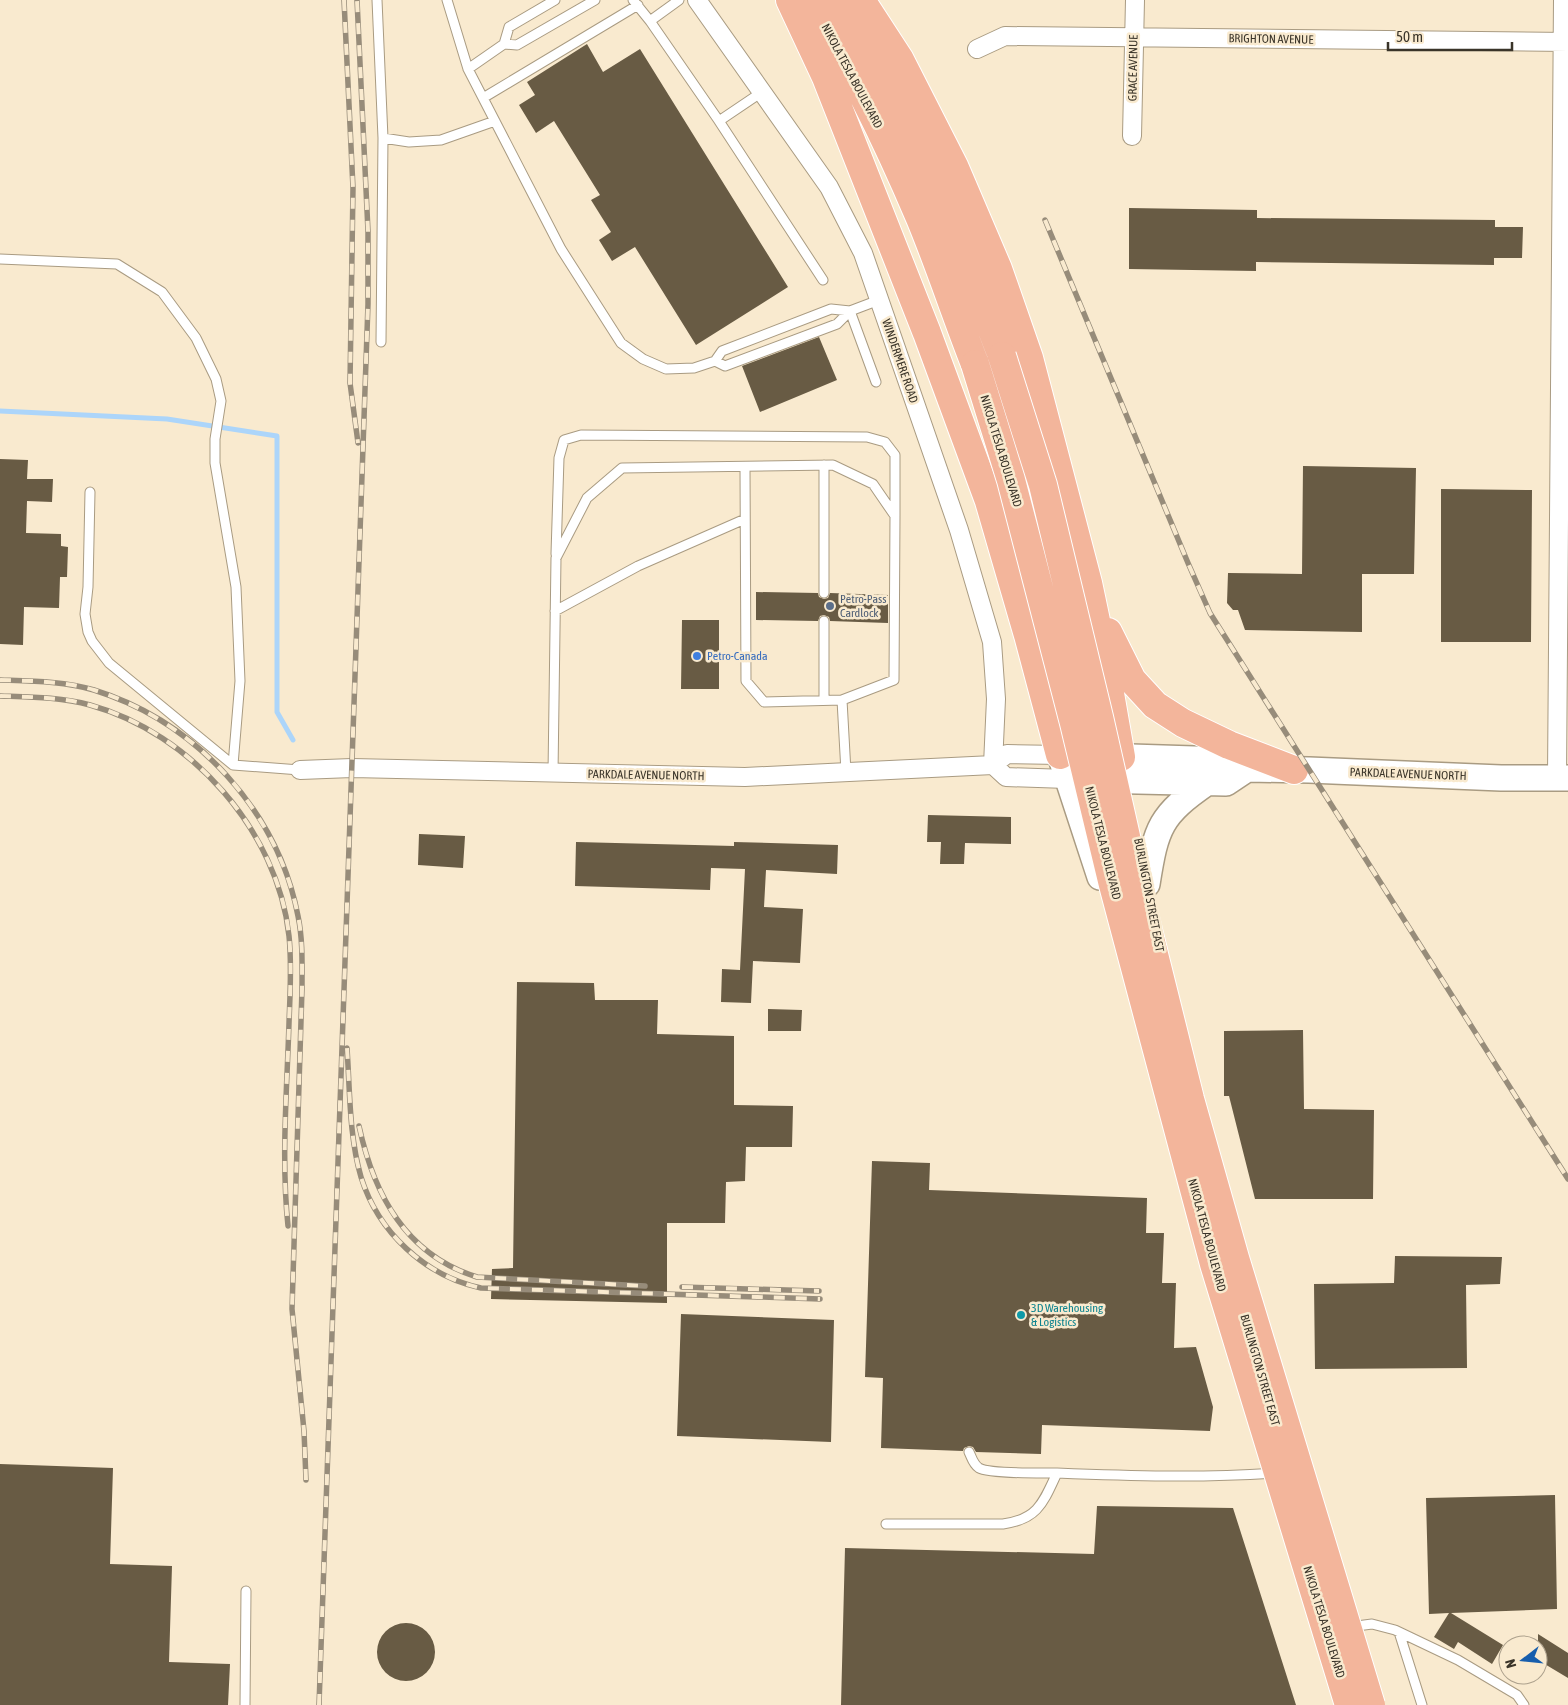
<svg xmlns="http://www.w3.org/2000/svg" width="1568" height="1705" viewBox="0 0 1568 1705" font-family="'Asap Condensed',sans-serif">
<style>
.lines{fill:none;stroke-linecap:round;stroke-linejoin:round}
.stream{stroke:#acd5fa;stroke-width:5}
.building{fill:#685b44}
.lane-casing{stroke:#a99b82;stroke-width:11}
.street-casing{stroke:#a99b82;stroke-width:20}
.secondary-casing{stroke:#a99b82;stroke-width:28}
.highway-casing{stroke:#fff;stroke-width:30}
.lane{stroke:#fff;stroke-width:9}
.street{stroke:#fff;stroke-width:18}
.secondary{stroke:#fff;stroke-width:25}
.highway{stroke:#f3b59b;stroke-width:28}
.rail-casing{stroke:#978c7a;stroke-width:5.5}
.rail{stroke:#f9eacf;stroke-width:4;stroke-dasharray:11;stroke-linecap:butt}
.highway-bridge-casing{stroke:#fff;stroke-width:30;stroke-linecap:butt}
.highway-bridge{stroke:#f3b59b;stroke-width:28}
.service-dot{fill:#5c6f8a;stroke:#f9eacf;stroke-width:2}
.shop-dot{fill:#3f7fe0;stroke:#f9eacf;stroke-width:2}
.culture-dot{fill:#0f9aa8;stroke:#f9eacf;stroke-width:2}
.labels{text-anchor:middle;stroke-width:5;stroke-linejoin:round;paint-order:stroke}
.street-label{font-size:12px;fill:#3a3429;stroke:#f9eacf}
.service-label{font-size:12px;fill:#4e5e75;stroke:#f9eacf;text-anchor:start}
.shop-label{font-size:12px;fill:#366cbe;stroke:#f9eacf;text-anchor:start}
.culture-label{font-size:12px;fill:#0d838f;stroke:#f9eacf;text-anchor:start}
</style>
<rect width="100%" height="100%" fill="#f9eacf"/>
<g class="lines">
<path class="stream" d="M0,411L167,419L277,436V712L293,740"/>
</g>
<path class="building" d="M587,44L603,72L640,49L788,287L696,345L635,247L612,261L599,240L611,232L591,200L600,195L554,121L536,133L519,105L535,95L527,82Z
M1129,208L1257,210V218L1495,220V227H1523L1522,258H1494V265L1256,262V271L1129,269Z
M819,337L837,380L760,412L742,366Z
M0,459L28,460L27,479H53L52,502L27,501L26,533L61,534V546L68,547L67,577H60L59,608L24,607L23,645L0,644Z
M1303,466L1416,468L1414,574H1362V632L1245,630L1238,610H1233L1227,603L1228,573L1302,574Z
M1441,489L1532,490L1531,642H1441Z
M756,592L818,593L819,597L824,599L828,598L830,593L888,595V623L830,621L829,617L824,615L820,616L818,621L756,620Z
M682,620H719V689H681Z
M928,815L1011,817V844L965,843L964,864H940L941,842H927Z
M419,834L465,836L463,868L418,865Z
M576,842L734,846V842L838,845L837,874L766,870L764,907L803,909L800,963L753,961L751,1003L721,1002L722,969L740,970L745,869L711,868L710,890L575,886Z
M517,982L594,983L595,1000H658L657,1034L734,1036V1105L793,1106L792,1147H746L745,1181L726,1182L725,1223H667V1303L491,1299L492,1269L513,1268Z
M768,1009L802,1010L801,1031H768Z
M1303,1030L1304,1109L1374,1110L1373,1199H1255L1229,1096H1224V1031Z
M872,1161L930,1163L929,1190L1147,1198L1146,1233H1164L1162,1283H1176L1174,1348L1196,1347L1213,1407L1210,1431L1042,1425L1041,1454L976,1452L973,1447L969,1446L964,1448L963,1451L881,1448L883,1378L865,1377Z
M1395,1256L1502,1257L1500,1284L1466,1285L1467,1368L1315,1369L1314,1284L1394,1283Z
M681,1314L834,1320L831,1442L677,1436Z
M0,1464L113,1468L110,1564L172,1566L169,1662L230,1664L228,1705H0Z
M1555,1495L1557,1609L1451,1613L1503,1645L1492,1664L1458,1642L1454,1649L1434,1637L1449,1613L1429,1614L1426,1498Z
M1097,1506L1233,1508L1296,1705H841L845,1548L1094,1554Z
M377 1652a29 29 0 1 1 58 0a29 29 0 1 1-58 0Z
M1538,1634L1568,1653V1678L1538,1660Z"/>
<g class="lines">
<defs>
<path id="lane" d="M377,0L383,138L409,142L441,140L495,121
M447,0L468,69
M555,0L509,27L504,44L517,45L595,0
M633,0L650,21
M679,0L650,21L719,121
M504,44L468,69L561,249L621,343L643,359L666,369L694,368L715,361L722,351L831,309L850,311L837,324L725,366L715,361
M762,92L719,121L823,280
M483,98L638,5
M0,259L117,264L162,292L196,338L216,379L221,401L215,439V463L236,587L240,681L233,765
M381,342L383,138
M876,382L850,311L879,300
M745,467L746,681L764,702L842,700
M90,492L88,587L85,614L88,632L92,641L109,663L233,765L300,770
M556,554L559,458L564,440L581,435L867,437L885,442L895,455V516
M824,593V465
M555,611L638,566L745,519
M824,621V700
M553,773L556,558L587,498L622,468L833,465L873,484L895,516L894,680L842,700L846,772
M969,1452C972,1458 973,1464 979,1468C989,1474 1043,1473 1057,1473
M886,1524H1003C1038,1519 1043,1503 1057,1473C1131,1476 1202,1478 1275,1473
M1349,1627L1372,1624L1395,1630L1458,1660L1517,1695L1524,1705
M1399,1632L1422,1705
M245,1705L246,1591"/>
<path id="street" d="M697,0L829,187L863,253L959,530L992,642L996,699L993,765
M977,49L1005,36L1568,42
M1132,136L1135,0
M993,765L1006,777L1067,779
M300,770L352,768L745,777L993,765L1007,754L1060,755
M1557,778L1563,0"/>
<path id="secondary" d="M1060,755L1100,877
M1100,756L1225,760L1247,769L1309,770L1501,778H1568
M1094,780L1226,783L1247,769
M1147,884C1156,827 1160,815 1208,782"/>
<path id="highway" d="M790,0L826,77L927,333L989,501L1028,635L1060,755
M810,0C853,70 888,143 920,218C940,266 956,316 975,364
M840,0C862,37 884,74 903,113C940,192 970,274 1002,356
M861,0L900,60L954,166L998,269L1029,358L1088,583L1104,659L1121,757
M1108,632L1132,680L1155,705L1183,723L1229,745L1294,770"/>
</defs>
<use href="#lane" class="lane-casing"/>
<use href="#street" class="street-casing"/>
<use href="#secondary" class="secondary-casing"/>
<use href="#highway" class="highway-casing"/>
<use href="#lane" class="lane"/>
<use href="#street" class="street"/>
<use href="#secondary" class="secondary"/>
<use href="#highway" class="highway"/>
<defs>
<path id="rail" d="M344,0L353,188L350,383L358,443
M1045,220L1188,563L1210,613L1568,1179
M0,680C31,681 64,681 94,690C197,722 278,812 298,916C303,940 302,965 302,989L292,1309L304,1431L306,1480
M0,696C30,697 61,697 90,705C191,733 278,831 289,936C292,964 290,994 289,1023C287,1090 281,1159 288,1226
M347,1048C350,1091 349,1136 361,1177C378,1232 425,1276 481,1288L820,1299
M359,1126C374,1195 406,1255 477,1277L645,1286
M682,1287L819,1291
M319,1705L368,304V231L357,0"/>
</defs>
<use href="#rail" class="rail-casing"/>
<use href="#rail" class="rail"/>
<defs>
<path id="highway-bridge" d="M1002,356L1043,485L1099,717L1139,894L1190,1099L1235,1258L1371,1705
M975,364L1011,480L1074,723L1113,885L1214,1264L1349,1705"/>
</defs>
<use href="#highway-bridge" class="highway-bridge-casing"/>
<use href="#highway-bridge" class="highway-bridge"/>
</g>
<circle class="service-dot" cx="830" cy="606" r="5"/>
<circle class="shop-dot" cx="697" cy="656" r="5"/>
<circle class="culture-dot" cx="1021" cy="1315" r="5"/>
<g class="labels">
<g class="street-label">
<text transform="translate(1271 39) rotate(1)" y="4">BRIGHTON AVENUE</text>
<text transform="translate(1133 68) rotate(-89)" y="4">GRACE AVENUE</text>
<text transform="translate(852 76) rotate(62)" y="4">NIKOLA TESLA BOULEVARD</text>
<text transform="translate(900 361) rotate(71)" y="4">WINDERMERE ROAD</text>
<text transform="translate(1001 451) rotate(73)" y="4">NIKOLA TESLA BOULEVARD</text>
<text transform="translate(1408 774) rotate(2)" y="4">PARKDALE AVENUE NORTH</text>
<text transform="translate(646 775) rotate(1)" y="4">PARKDALE AVENUE NORTH</text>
<text transform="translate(1103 843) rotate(76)" y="4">NIKOLA TESLA BOULEVARD</text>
<text transform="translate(1149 895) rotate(79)" y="4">BURLINGTON STREET EAST</text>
<text transform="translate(1207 1235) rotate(75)" y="4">NIKOLA TESLA BOULEVARD</text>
<text transform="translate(1260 1370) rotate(74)" y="4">BURLINGTON STREET EAST</text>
<text transform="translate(1324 1622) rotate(73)" y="4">NIKOLA TESLA BOULEVARD</text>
</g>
<g class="service-label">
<text x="840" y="603">Petro-Pass<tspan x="840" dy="14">Cardlock</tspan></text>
</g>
<g class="shop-label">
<text x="707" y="660">Petro-Canada</text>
</g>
<g class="culture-label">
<text x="1031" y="1312">3D Warehousing<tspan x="1031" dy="14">&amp; Logistics</tspan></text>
</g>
</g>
<g transform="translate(1523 1660) rotate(254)"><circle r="24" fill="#f9eacf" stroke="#ada18d"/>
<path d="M0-4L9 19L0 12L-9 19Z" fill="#175ead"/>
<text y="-8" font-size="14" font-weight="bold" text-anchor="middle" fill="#3a3429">N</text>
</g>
<path d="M1388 42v8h124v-8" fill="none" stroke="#3a3429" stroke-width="2.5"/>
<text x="1396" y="42" font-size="15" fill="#3a3429" stroke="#f9eacf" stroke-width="4" paint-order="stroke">50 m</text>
</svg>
